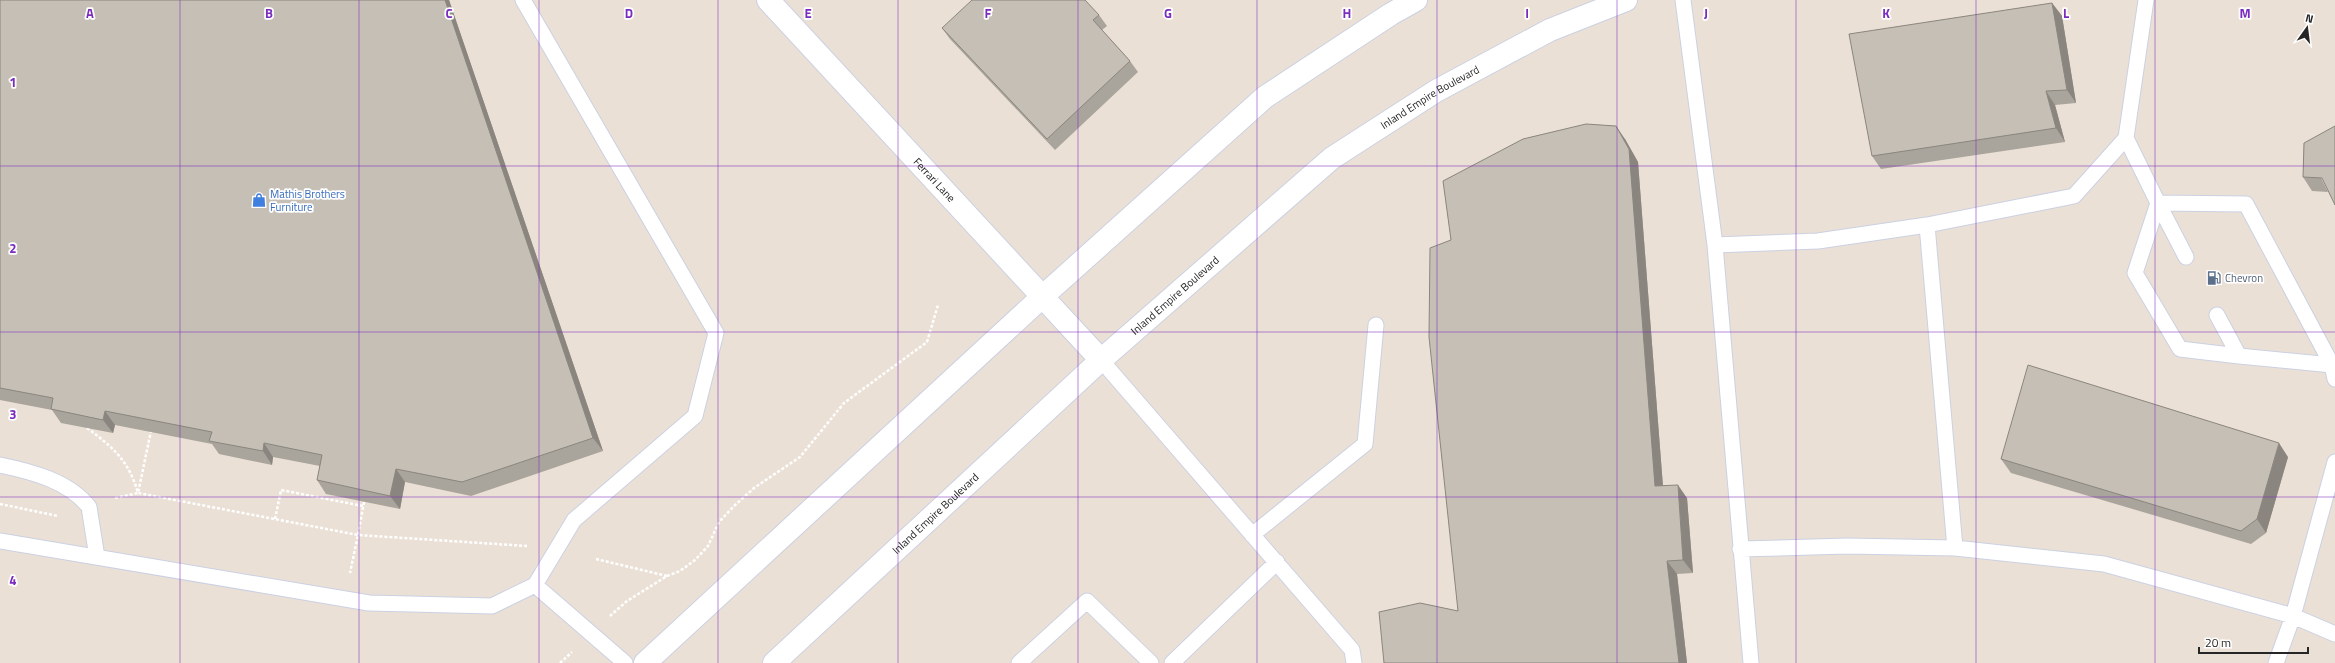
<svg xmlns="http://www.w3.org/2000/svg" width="2335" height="663" viewBox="0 0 2335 663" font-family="'Titillium Web',sans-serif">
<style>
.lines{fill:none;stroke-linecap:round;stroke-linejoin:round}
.lane-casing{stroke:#cbd1e2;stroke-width:17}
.secondary-casing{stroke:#cbd1e2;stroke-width:24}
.path{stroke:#fff;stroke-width:2.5;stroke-dasharray:3 2;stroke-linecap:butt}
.lane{stroke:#fff;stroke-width:15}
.secondary{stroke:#fff;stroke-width:22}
.wall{fill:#a9a49c}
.shaded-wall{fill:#8a867f}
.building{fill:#c5bfb5;stroke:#8a867f}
.grid{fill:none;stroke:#7b2cbf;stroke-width:1;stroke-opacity:0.55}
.labels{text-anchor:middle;stroke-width:3.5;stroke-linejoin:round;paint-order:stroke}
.street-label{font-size:11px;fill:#262626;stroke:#fff}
.shop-label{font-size:11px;fill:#366cbe;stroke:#fff;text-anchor:start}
.service-label{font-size:11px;fill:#4e5e75;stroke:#fff;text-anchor:start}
.grid-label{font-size:13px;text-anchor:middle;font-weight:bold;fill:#7b2cbf;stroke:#fff;stroke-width:3.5;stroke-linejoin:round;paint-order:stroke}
</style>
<rect width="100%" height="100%" fill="#ebe0d6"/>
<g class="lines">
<defs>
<path id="lane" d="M1683,0L1715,245L1751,663
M2146,0L2126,138L2074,196L1927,225L1955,548L2104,564L2293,616L2335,462
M2126,138L2158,203L2246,204L2332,365L2335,379
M2158,203L2135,273L2180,349L2239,356
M2158,203L2186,257
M1715,245L1818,241L1927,225
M2217,315L2239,356L2332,365
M1101,360L1352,650L1354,663
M0,465C30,471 69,481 89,507L97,557
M1252,535L1365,444L1376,325
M0,541L369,603L492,606L535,585L574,520L695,416L716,333L523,0
M1740,549L1847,546L1955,548
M535,585L625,663
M1019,663L1087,601L1151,663
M1172,663L1277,562
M2276,663L2293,616L2335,634"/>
<g id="secondary">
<path id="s1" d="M768,0L1101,360"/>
<path d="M645,663L1042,297L1265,97L1391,14L1416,0"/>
<path id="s2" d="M774,663L1101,360L1332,158L1436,91L1550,30L1626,0"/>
</g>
</defs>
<use href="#lane" class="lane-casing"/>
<use href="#secondary" class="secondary-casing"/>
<path class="path" d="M87,428C113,447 129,461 138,493L358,535L350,573
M115,498L138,493L151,431
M364,502L358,535L527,546
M0,504L58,516
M275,519L281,490L363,506
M596,559L667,576L627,601L610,616
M667,576L680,571L695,560L708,546L719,522L734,506L754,488L800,457L844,403L927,342L938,305
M560,663L572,652"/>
<use href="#lane" class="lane"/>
<use href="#secondary" class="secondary"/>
</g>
<path class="wall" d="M0,0H449L603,451L471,496L405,482L400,509L326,494L317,480L320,466L273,457L272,465L219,454L212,444L115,425L113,433L61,423L52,410L0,400Z
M2052,3L2062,16L2076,103L2055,105L2065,142L1881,169L1872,156Z
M1099,15L1107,26L1102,30L1130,61L1138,72L1055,150L950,39L942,28Z
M1625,139L1638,162L1663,486L1687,498L1693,573L1677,574L1687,663H1384L1458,611L1451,240Z
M2304,143L2328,192L2312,191L2303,177Z
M2288,457L2266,533L2251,544L2011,473L2001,459Z"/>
<path class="shaded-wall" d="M445,0H449L603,451L593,438Z
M2052,3L2062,16L2076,103L2067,90Z
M2046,91L2055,105L2065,142L2056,128Z
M1616,126L1625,139L1638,162L1664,500L1655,486Z
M105,411L115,425L113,433L103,420Z
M264,443L273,457L272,465L263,451Z
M2279,443L2288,457L2266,533L2257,519Z
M396,469L405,482L400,509L390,496Z
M1678,485L1687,498L1693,573L1683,560Z
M1667,561L1677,574L1687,663H1679Z"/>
<path class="building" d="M0,0H445L593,438L462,482L396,469L390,496L317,480L322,455L264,443L263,451L209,441L212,432L105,411L103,420L51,409L53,398L0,388Z
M972,0H1085L1099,15L1093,20L1130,61L1047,139L942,28Z
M2052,3L2067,90L2046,91L2056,128L1872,156L1849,34Z
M1586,124L1616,126L1629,149L1655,486L1678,485L1683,560L1667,561L1679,663H1384L1379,612L1420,603L1458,611L1429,337L1430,248L1451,240L1443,181L1523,139Z
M2335,126V205L2322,178L2303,177L2304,143Z
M2028,365L2279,443L2257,519L2241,531L2001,459Z"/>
<path class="grid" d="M180,0V663M359,0V663M539,0V663M718,0V663M898,0V663M1078,0V663M1257,0V663M1437,0V663M1617,0V663M1796,0V663M1976,0V663M2155,0V663M0,166H2335M0,332H2335M0,497H2335"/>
<defs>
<symbol id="shop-bare" viewBox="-9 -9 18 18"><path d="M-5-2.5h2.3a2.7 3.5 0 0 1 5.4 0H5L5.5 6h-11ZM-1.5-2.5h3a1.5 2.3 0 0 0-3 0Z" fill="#3f7fe0" stroke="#fff" stroke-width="2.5" paint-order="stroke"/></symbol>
<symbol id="fuel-bare" viewBox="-9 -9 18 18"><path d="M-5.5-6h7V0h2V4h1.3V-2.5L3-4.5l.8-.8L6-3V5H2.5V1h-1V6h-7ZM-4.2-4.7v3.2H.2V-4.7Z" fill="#5c6f8a" stroke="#fff" stroke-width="2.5" paint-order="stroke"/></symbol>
</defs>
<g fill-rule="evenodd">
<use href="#shop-bare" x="249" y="190" width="20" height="20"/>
<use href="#fuel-bare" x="2204" y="268" width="20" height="20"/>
</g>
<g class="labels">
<g class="street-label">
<text dy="4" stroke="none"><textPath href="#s2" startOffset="868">Inland Empire Boulevard</textPath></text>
<text dy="4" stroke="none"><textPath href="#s1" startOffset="245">Ferrari Lane</textPath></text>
<text dy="4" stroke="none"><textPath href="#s2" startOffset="544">Inland Empire Boulevard</textPath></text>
<text dy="4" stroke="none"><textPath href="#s2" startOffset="220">Inland Empire Boulevard</textPath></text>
</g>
<g class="shop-label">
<text x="270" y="198">Mathis Brothers<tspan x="270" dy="13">Furniture</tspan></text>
</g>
<g class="service-label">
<text x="2225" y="282">Chevron</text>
</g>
</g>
<g class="grid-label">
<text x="90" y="18">A</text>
<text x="269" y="18">B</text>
<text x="449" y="18">C</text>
<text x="629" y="18">D</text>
<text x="808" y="18">E</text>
<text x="988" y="18">F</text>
<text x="1168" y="18">G</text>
<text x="1347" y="18">H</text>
<text x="1527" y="18">I</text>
<text x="1706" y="18">J</text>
<text x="1886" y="18">K</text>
<text x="2066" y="18">L</text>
<text x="2245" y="18">M</text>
<text x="13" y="87">1</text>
<text x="13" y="253">2</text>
<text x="13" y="419">3</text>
<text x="13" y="585">4</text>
</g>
<g transform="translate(2307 28) rotate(14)" stroke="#ffffff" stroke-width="3" paint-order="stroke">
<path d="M0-3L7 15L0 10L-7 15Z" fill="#262626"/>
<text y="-6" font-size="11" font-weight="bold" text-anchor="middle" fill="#262626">N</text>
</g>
<path d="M2199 647v6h109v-6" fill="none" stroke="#262626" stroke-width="2"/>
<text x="2205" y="647" font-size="12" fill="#262626" stroke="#ffffff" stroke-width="3" paint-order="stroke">20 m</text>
</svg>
